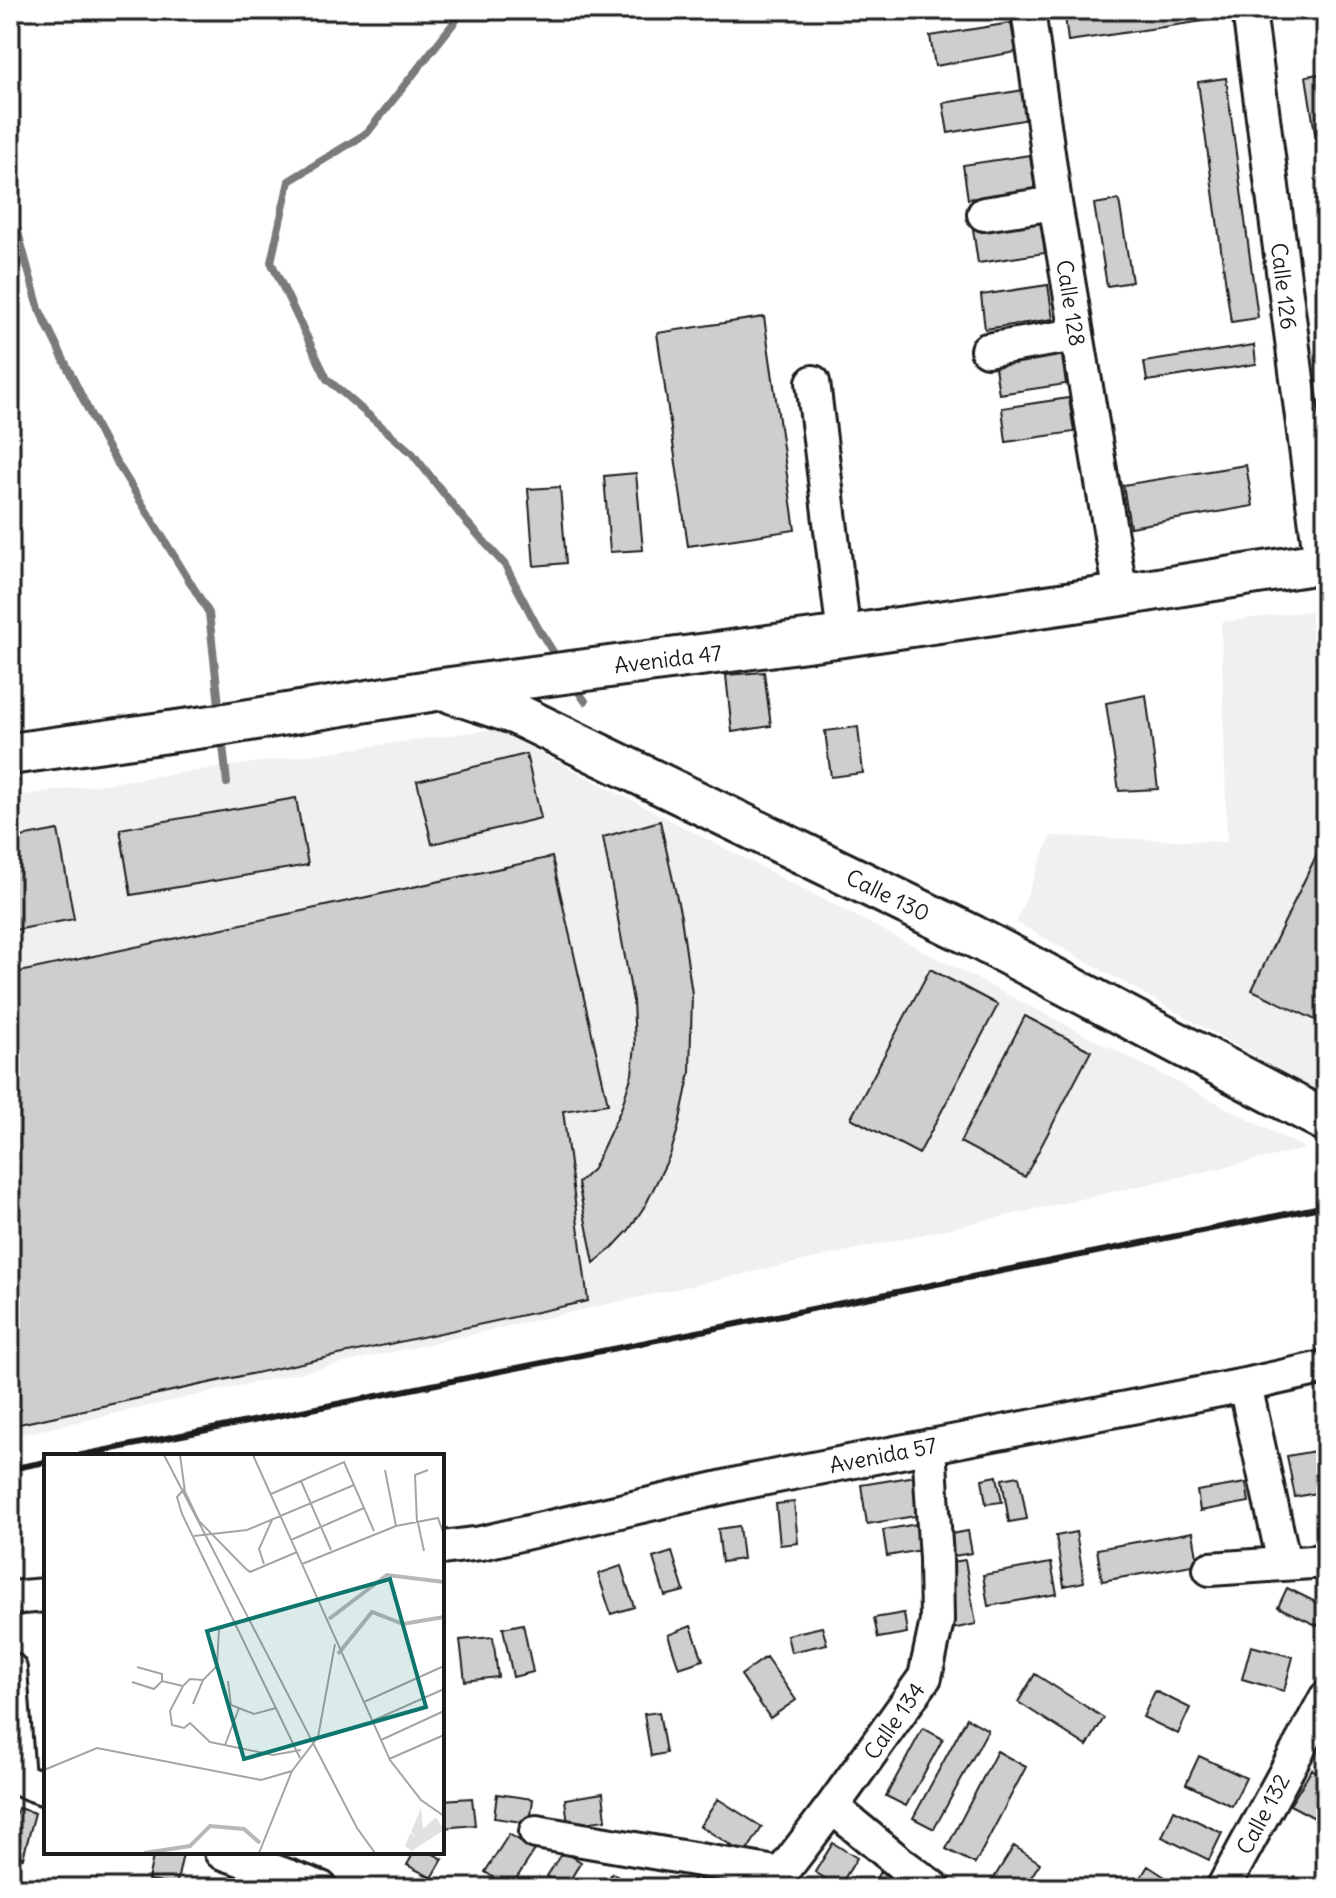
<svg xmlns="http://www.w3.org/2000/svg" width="1336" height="1898" viewBox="0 0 1336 1898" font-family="Delius,sans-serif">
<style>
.built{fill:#f0f0f0}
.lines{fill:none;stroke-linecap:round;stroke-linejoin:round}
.stream{stroke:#7a7a7a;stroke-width:8}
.building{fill:#cecece;stroke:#1c1c1c;stroke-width:2}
.minor-casing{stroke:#1c1c1c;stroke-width:38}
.major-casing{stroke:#1c1c1c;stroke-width:46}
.minor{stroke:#fff;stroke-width:32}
.major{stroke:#fff;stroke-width:40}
.rail{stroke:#1c1c1c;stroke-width:6}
.labels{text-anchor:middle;stroke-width:6;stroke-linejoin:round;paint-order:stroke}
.street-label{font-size:22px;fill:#1c1c1c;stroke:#fff}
.inset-river{fill:none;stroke:#b8b8b8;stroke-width:4}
.inset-road{fill:none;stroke:#a4a4a4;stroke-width:2}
.view{fill:#0f766e;fill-opacity:0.15;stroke:#0f766e;stroke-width:4}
.inset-edge{fill:none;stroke:#1c1c1c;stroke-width:4}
</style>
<rect width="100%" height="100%" fill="#fff"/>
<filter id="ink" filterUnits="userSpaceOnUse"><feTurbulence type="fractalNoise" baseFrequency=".0125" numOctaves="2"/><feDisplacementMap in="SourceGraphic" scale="16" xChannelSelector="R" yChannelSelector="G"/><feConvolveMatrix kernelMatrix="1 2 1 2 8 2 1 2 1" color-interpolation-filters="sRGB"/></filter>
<g filter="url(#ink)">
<path class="built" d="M1326,609V1096L1016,922L1051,836L1227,842L1221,622Z
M494,729L1306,1149L10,1437V797Z"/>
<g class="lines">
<path class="stream" d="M464,10L367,133L289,181L271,262L327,379L412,453L463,518L505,565L538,628L560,663
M10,203L39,309L103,440L209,613L220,714
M574,685L585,701
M222,736L227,783"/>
</g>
<path class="building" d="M1105,10H1209L1211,20L1068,41L1065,16Z
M1011,23L1016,52L935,66L930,36Z
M1326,73V178H1322L1306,76Z
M1226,78L1258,318L1231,322L1198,82Z
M1024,90L1029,119L948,133L943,103Z
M1030,155L1035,189L968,199L963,165Z
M1119,200L1132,282L1107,286L1094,204Z
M1040,219L1045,253L978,263L973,229Z
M1048,285L1053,319L985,329L981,295Z
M764,317L795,530L688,546L657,333Z
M1254,345L1256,364L1147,381L1144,362Z
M1061,350L1066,384L999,394L994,360Z
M1069,398L1074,432L1006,442L1002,408Z
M1246,465L1253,506L1130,527L1123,485Z
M636,473L643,550L610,552L604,476Z
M560,487L566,563L534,566L528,489Z
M764,672L771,726L732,732L726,675Z
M1146,695L1158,789L1119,791L1106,703Z
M858,727L863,773L831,777L825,731Z
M526,754L541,818L432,844L417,781Z
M296,798L308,865L131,895L120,829Z
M660,821L681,917L692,994L690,1072L678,1129L670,1155L646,1204L629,1230L612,1248L594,1263L578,1183L593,1169L621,1109L632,1074L635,1045L633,1001L603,837Z
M58,830L74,919L10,931V839Z
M1326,835V1025L1252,990Z
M552,857L608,1104L563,1111L588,1301L10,1426V974Z
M930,969L998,1005L919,1154L851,1118Z
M1025,1016L1091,1051L1025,1177L960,1142Z
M1326,1449V1491L1295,1497L1287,1456Z
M916,1476L921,1515L867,1524L861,1485Z
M997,1476L1002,1502L986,1504L982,1479Z
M1019,1476L1027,1519L1009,1522L1002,1479Z
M1246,1483L1249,1502L1200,1511L1197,1491Z
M794,1502L798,1543L780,1545L776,1504Z
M917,1524L921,1550L887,1556L883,1530Z
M739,1526L743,1559L722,1562L718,1529Z
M968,1531L972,1553L948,1557L945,1535Z
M1076,1532L1084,1582L1064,1586L1056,1536Z
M1193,1532L1198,1564L1102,1581L1097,1549Z
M672,1552L684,1591L665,1596L653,1558Z
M965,1560L976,1624L952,1629L941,1564Z
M1051,1563L1057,1594L988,1606L983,1575Z
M621,1566L634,1607L611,1614L598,1574Z
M1287,1588L1326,1607L1318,1626L1278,1607Z
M904,1613L907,1633L878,1638L874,1618Z
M523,1624L533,1672L513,1677L503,1628Z
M691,1626L703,1660L679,1668L668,1635Z
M822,1627L827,1644L791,1652L787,1635Z
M493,1637L498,1677L465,1681L460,1640Z
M1251,1646L1293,1657L1284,1691L1242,1679Z
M766,1657L796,1700L770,1718L741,1675Z
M1035,1674L1104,1718L1087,1746L1018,1702Z
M1155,1691L1190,1708L1178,1734L1143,1717Z
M659,1712L666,1753L651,1756L644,1714Z
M967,1718L988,1730L934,1829L913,1818Z
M923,1728L943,1739L906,1806L886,1796Z
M997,1751L1026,1767L975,1864L946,1849Z
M1199,1756L1246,1778L1232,1806L1186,1784Z
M1312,1769L1326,1778V1824L1290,1805Z
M603,1793L606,1820L568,1825L565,1799Z
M497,1794L533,1799L530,1823L494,1818Z
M472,1798L475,1825L442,1828V1800Z
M718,1799L762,1827L745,1854L700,1826Z
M18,1808L35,1813L23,1858L10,1854V1836Z
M1174,1810L1222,1833L1209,1860L1162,1837Z
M509,1834L535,1850L510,1888L485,1872Z
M833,1843L857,1858L839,1887L815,1872Z
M1014,1846L1040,1863L1024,1888H1003L992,1881Z
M563,1851L581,1862L565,1888L547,1876Z
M154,1852L183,1854L176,1886L148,1880Z
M414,1852H430L443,1859L432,1878L407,1865Z
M1148,1866L1182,1888H1134Z
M880,1872L905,1888H870Z
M612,1873L629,1884L626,1888H603Z
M695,1876L713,1888H688Z
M250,1879L273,1887L272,1888H247Z"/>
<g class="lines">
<defs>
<path id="minor" d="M1028,10L1055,203L1121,595
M1249,10L1321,563
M984,214L1055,203
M987,350L1076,335
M813,382L844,636
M1245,1385L1284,1563
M442,1548L481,1543L746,1482L1245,1385L1326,1367
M1210,1569L1326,1561
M10,1598L46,1595
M10,1669L18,1779L46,1789
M832,1807L900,1863L934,1888
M536,1832L781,1874L832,1807L925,1677L937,1621L936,1559L929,1446
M221,1852L321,1888
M1223,1888L1326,1698"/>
<path id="major" d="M453,693L516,714L973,936L1326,1121
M10,754L219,725L442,689L844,636L1121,595L1326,562"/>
</defs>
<use href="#minor" class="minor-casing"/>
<use href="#major" class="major-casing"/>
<use href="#minor" class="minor"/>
<use href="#major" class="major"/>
<path class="rail" d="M77,1456L1326,1206
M10,1469L46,1462"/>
</g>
</g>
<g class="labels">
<g class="street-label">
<text transform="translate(1284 286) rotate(83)" y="8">Calle 126</text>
<text transform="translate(1071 303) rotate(81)" y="8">Calle 128</text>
<text transform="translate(668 659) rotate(-7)" y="8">Avenida 47</text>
<text transform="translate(888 895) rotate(26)" y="8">Calle 130</text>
<text transform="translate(883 1455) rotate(-11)" y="8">Avenida 57</text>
<text transform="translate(894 1721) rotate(-55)" y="8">Calle 134</text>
<text transform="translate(1263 1814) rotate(-62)" y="8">Calle 132</text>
</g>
</g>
<g transform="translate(44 1454)">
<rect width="400" height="400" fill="#fff"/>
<path d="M377,354L379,375L392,363L400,376L368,397L361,392L366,379L372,383L367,378Z" fill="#e2e2e2"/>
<path class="inset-river" d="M285,165L343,121L400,128M294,200L328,158L359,170L400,163M100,399L146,392L166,372L200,375L216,389"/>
<path class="inset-road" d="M120,1L313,374L331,399M136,1L141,38L155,67L201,114L206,118L253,98M209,1L346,306L377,346L400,362M341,16L352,72M257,27L287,96M141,34L133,43L138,60L256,304M227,40L300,8L330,77M373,69L371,21L384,16M374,69L380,97M150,82L203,76L310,31M247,86L320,54M220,110L215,95L228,66M258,110L352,72L394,64L400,81M93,213L118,220V227M159,226L146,225L139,232L126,257L128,271L140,274L146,269L166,288L229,301L257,296M184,227L187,251L210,260L232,254M88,228L110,235L118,227L139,232M320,248L400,212M149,250L159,226L173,212L175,175L192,169M328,267L400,235M337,286L400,257M181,291L195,254M345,305L400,281M0,316L53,294L217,326L248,317M215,399L248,317L274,283L291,190"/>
<path class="view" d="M346,125L382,253L200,305L163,177Z"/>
<rect width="400" height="400" class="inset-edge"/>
</g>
<rect width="1336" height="1898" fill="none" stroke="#fff" stroke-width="40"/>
<rect x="20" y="20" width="1296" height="1858" fill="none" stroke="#1c1c1c" stroke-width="3" filter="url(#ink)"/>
</svg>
